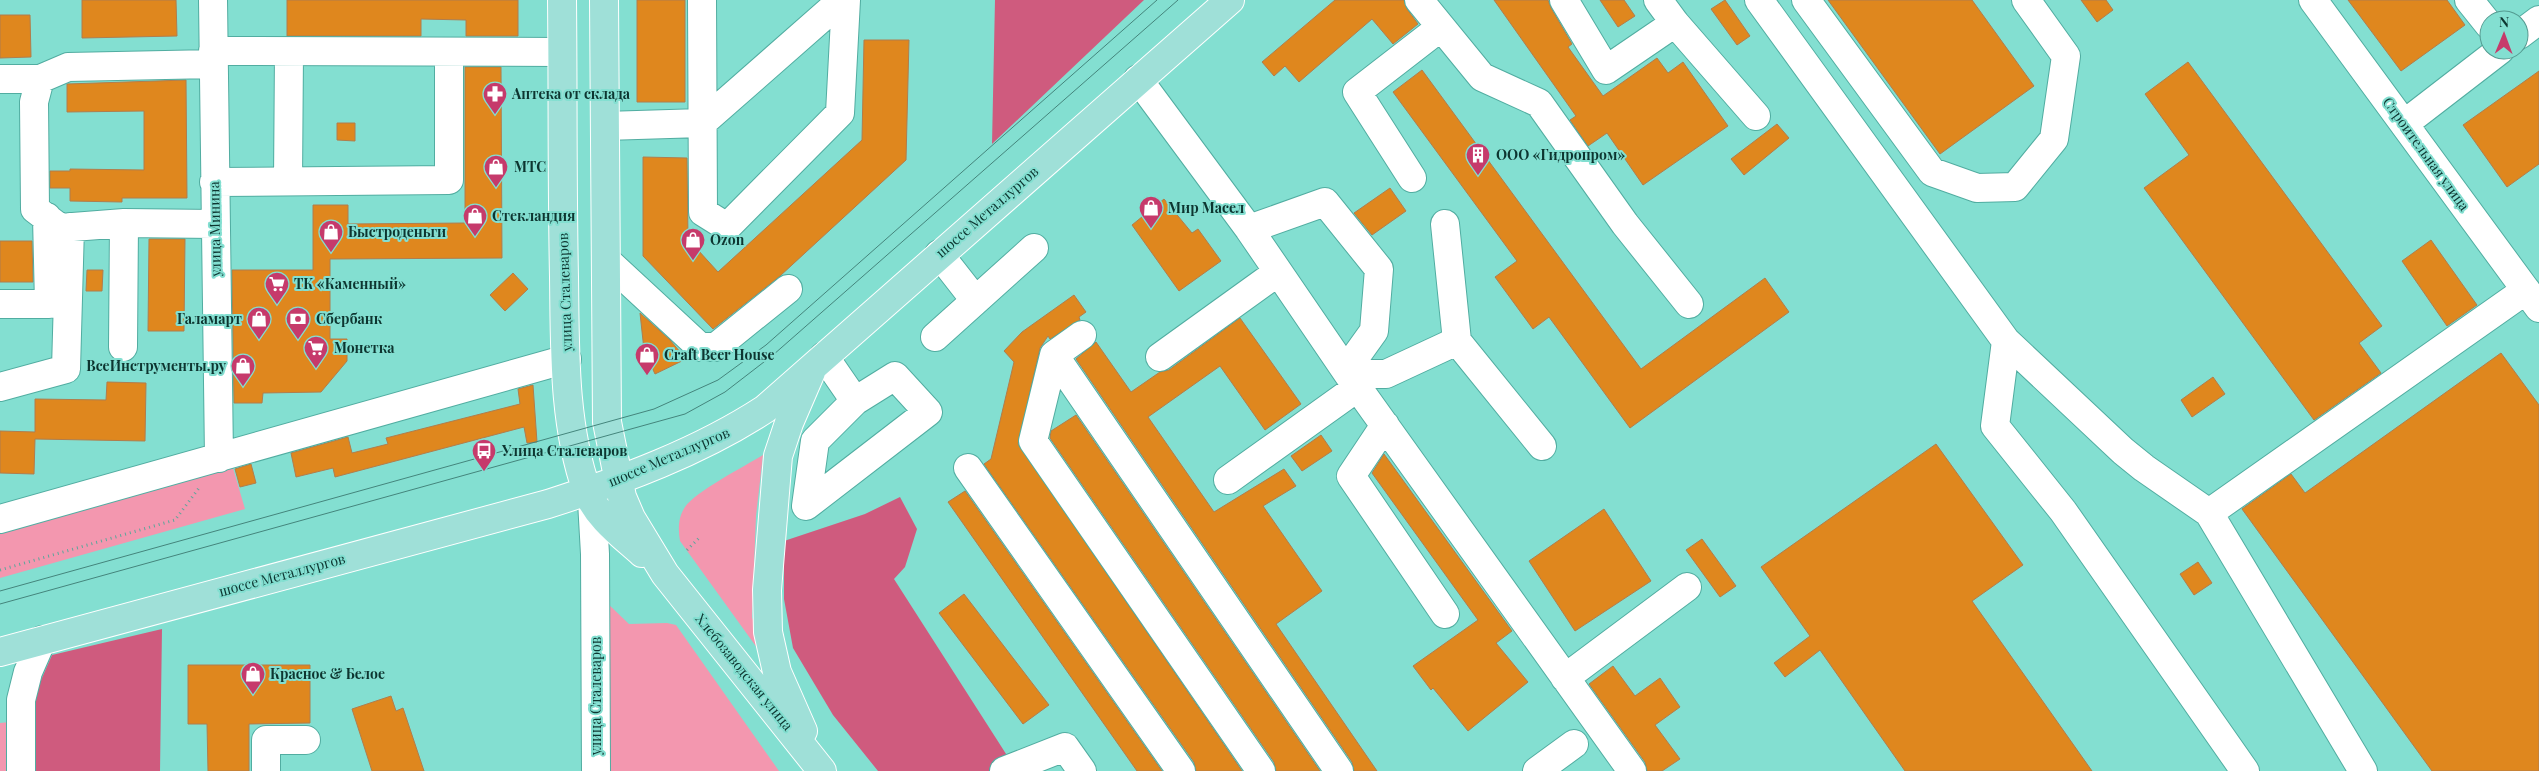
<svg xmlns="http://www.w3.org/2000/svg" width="2539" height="771" viewBox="0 0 2539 771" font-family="'Playfair Display',serif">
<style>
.green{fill:#f397af}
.forest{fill:#cf5b7e}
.building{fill:#df871e;stroke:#b07d4d}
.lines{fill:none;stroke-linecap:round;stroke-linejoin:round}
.minor-casing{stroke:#51ada1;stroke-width:30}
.major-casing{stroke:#fff;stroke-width:30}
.path{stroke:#5ba69b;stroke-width:3;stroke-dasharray:1 4;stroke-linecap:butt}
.minor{stroke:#fff;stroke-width:28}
.major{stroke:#9fe0d8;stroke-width:28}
.tram{stroke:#44857c;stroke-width:1}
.labels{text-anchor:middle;stroke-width:4;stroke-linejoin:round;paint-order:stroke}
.poi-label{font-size:14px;font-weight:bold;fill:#0d3530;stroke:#83dfd1;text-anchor:start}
.street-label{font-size:14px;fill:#0d3530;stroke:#83dfd1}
</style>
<rect width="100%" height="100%" fill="#83dfd1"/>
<path class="green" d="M763,455L756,516L752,617L765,659L680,541C678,530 678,517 685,507C695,492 745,466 763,455Z
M230,458L245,509L0,578V523Z
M605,601L629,624L667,623L676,625L779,771H605Z
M10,722L12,771H0V723Z"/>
<path class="forest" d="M995,0H1144L992,144Z
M900,497L917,529L905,567L894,579L1008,757L1003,771H878L833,715L793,648L784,599V541L865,514Z
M162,629L160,771H30L31,703L52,655Z"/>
<path class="building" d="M82,0H176L177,36L82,38Z
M287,0H518V36H466V20L421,19V36H287Z
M637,0H685V102H637Z
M1335,0H1404L1407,9L1418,24L1393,44L1372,19L1299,82L1285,66L1274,76L1262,62Z
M1494,0H1548L1551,8L1572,44L1568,47L1603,96L1657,58L1668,73L1683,62L1728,126L1643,185L1607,133L1588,146L1570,120L1576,116Z
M1600,0H1624L1635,16L1618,27Z
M1725,0L1750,36L1737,45L1711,9Z
M1828,0H1972L2034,86L1940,154Z
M2081,0H2106L2113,10L2097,22Z
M2348,0H2447L2465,25L2401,71Z
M0,15H30L31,57L0,58Z
M864,40H909L906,160L780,276L713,329L643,256V157L687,158L688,239L718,272L862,140Z
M2188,62L2382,326L2359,343L2381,373L2314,420L2144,188L2189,155L2145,94Z
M465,67H501L502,258L330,259V339H347V361L321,392L263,393L262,403H234L232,270H313V205H348V224L465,223Z
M1422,70L1641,369L1765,278L1789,312L1630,428L1549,317L1533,329L1495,277L1517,261L1393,92Z
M2539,71V164L2507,187L2463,125Z
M186,80L187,198H122V202L70,201V188H50V171H70V169L144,170V111L67,112V84Z
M337,123H355V141L337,140Z
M1777,124L1789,138L1744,175L1731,159Z
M1390,188L1406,211L1372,235L1354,213Z
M1164,199L1192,233L1198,229L1221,261L1179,291L1132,225Z
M149,239H185L184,331H148Z
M2431,240L2477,305L2447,326L2402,261Z
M0,241H32L33,282H0Z
M87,270H103L102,291H86Z
M513,273L528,289L505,311L490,295Z
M1074,295L1086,312L1079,317L1080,320L1050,339L1048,336L1040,348L1018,444L1242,771H1196L1194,762L984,464L991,459L1014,362L1004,351L1022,332Z
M640,313L670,340L686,359L655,374L644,350Z
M1240,318L1301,404L1265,430L1220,366L1148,417L1214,512L1284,469L1296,486L1263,506L1322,591L1276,624L1377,771H1354L1352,762L1076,359L1096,342L1131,392L1160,372L1169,370Z
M2501,353L2539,405V771H2432L2242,509L2291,474L2305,493Z
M2213,377L2225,394L2192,417L2181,400Z
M107,382L146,383L145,441L35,439L34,474L0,473V431L35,432V399L106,400Z
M533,385L537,442L527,443L524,427L335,477L333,468L296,477L291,453L348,437L352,453L388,444L386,438L520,404L518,389Z
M1076,415L1320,771H1276L1274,762L1050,438L1051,431Z
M1321,435L1332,451L1302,471L1291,456Z
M1936,444L2023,565L1972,601L2092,771H1905L1820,650L1785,677L1774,663L1810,636L1761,567Z
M1384,454L1512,631L1496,643L1528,682L1468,731L1433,688L1431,690L1413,666L1478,620L1372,473Z
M251,464L256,483L240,487L235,469Z
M965,491L1162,771H1137L948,502Z
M1604,509L1651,581L1575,631L1529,561Z
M1702,539L1736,586L1720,597L1686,550Z
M2198,562L2212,583L2194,595L2180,574Z
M964,594L1049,705L1023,724L939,613Z
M188,665H310V723L249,724V771H208L207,724H188Z
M1613,666L1635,696L1660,678L1680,707L1655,725L1680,759L1662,771H1647L1645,762L1589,684Z
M391,696L396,711L403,708L424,771H372L352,709Z"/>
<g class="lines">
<defs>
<path id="minor" d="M213,0L219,458
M702,0L703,212L727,227L840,113L846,0
M1419,0L1482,77L1539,103L1625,224L1689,304
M1564,0L1606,70L1675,23
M1658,0L1675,23L1756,116
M1759,0L2006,341L2123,451L2144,468L2209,513L2363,771
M1806,0L1932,172L1977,188L2015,187L2054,139L2066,56L2026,0
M2313,0L2539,308
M2469,0L2489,25
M2519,35L2539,20
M213,51L562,52
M214,64L68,67L40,79L34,102L35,209L60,228L124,223L215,224
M0,79H40
M1138,79L1249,229L1348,374L1632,771
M2404,124L2500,50
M605,126L702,123L842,0
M1412,178L1357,92L1441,27
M288,181L289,52
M214,182L449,180V52
M1445,224L1457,341
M1249,229L1325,202L1379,269L1374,331L1346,370
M939,254L975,300
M606,260L700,347H716L788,289
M0,304H49L47,217
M1082,335L1054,355L1033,441L1261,771
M935,337L1034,248
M2006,341L1995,426L2063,511L2245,771
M123,347L124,223
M1054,355L1339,771
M824,356L855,401L815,441L806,506L928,412L895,376L855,401
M1160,357L1278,272
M1348,374H1386L1457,341L1542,446
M0,387L66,369L70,227
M1385,425L1351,476L1445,614
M968,468L1181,771
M1228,480L1358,387
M592,501L595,554L596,771
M2209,513L2526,290
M0,519L567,359
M1565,678L1687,587
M21,771V700L28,672L42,640
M266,771V740H306
M1004,771L1065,747L1082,771
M1537,771L1574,744"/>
<path id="major" d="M562,0C563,92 562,185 564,277C565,347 563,424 587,491C597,517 622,535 642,553
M604,0L607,422L622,497L631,518L665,574L822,771
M0,652L548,504C623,480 699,452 765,409L1230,0
M803,731L777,672L768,632L767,590L778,456L789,423L811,372"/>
</defs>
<use href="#minor" class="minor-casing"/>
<use href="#major" class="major-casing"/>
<path class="path" d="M687,550L701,536
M0,570L175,520L199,488"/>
<use href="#minor" class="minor"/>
<use href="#major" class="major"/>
<path class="tram" d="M0,591L654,409L718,380L766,345L1157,0
M0,604L685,414L725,392L773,355L1178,0"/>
</g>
<defs>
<symbol id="pharmacy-pin" viewBox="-11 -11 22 30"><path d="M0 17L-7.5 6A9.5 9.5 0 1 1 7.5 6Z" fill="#c63a6b" stroke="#83dfd1"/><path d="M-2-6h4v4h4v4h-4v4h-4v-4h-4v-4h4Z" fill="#fff"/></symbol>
<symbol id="building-pin" viewBox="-11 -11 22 30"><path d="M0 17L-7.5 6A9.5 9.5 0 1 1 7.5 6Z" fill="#c63a6b" stroke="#83dfd1"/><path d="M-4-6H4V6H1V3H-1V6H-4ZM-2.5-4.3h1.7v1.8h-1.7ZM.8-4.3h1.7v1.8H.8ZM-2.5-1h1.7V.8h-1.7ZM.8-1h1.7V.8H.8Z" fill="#fff"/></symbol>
<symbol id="shop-pin" viewBox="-11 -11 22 30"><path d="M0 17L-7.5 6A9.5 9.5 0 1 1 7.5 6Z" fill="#c63a6b" stroke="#83dfd1"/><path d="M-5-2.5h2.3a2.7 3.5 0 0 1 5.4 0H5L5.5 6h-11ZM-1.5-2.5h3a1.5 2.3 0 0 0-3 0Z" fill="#fff"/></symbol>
<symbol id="supermarket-pin" viewBox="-11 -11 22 30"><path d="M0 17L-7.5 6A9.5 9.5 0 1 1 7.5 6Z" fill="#c63a6b" stroke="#83dfd1"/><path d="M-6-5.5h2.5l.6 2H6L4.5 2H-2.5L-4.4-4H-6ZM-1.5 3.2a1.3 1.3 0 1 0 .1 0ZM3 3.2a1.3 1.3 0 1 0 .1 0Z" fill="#fff"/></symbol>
<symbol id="bank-pin" viewBox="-11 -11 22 30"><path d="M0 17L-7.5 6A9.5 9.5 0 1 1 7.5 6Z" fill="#c63a6b" stroke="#83dfd1"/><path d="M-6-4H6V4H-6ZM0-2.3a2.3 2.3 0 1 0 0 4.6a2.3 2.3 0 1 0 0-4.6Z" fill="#fff"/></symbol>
<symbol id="bus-pin" viewBox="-11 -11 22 30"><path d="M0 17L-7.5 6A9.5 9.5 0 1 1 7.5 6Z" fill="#c63a6b" stroke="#83dfd1"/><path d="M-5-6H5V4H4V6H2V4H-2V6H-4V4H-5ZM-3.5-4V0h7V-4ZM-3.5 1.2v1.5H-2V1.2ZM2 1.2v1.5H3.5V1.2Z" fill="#fff"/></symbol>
</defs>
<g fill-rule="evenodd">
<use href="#pharmacy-pin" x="481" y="80" width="28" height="38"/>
<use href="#building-pin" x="1464" y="141" width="28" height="38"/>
<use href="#shop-pin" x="482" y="153" width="28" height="38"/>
<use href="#shop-pin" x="1137" y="194" width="28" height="38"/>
<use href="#shop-pin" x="461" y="202" width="28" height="38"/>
<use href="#shop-pin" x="317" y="218" width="28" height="38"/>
<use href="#shop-pin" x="679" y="226" width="28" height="38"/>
<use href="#supermarket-pin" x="263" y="270" width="28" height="38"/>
<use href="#shop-pin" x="245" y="305" width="28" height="38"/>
<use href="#bank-pin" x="284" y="305" width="28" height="38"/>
<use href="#supermarket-pin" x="302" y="334" width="28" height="38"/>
<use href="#shop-pin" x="633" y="341" width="28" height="38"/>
<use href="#shop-pin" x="229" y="352" width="28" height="38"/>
<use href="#bus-pin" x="470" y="437" width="28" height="38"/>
<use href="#shop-pin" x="239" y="660" width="28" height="38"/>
</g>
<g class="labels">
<g class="poi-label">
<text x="512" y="99">Аптека от склада</text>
<text x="1496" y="160">ООО «Гидропром»</text>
<text x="514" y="172">МТС</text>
<text x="1168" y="213">Мир Масел</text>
<text x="492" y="221">Стекландия</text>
<text x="348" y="237">Быстроденьги</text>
<text x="710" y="245">Ozon</text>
<text x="294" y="289">ТК «Каменный»</text>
<text x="242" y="324" text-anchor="end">Галамарт</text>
<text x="316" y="324">Сбербанк</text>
<text x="334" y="353">Монетка</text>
<text x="664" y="360">Craft Beer House</text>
<text x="226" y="371" text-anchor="end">ВсеИнструменты.ру</text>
<text x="502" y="456">Улица Сталеваров</text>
<text x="270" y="679">Красное &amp; Белое</text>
</g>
<g class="street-label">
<text transform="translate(2426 154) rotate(54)" y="5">Строительная улица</text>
<text transform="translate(987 212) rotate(-41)" y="5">шоссе Металлургов</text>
<text transform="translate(215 229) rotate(-91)" y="5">улица Минина</text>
<text transform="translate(565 292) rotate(-92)" y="5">улица Сталеваров</text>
<text transform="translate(669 457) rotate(-23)" y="5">шоссе Металлургов</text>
<text transform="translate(282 575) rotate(-15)" y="5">шоссе Металлургов</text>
<text transform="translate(744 672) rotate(51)" y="5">Хлебозаводская улица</text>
<text transform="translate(596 696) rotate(-90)" y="5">улица Сталеваров</text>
</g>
</g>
<g transform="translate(2504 35) rotate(1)"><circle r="24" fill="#83dfd1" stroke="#549b91"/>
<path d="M0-4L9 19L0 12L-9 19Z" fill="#c63a6b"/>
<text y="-8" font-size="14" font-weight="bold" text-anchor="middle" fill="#0d3530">N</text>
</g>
</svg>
